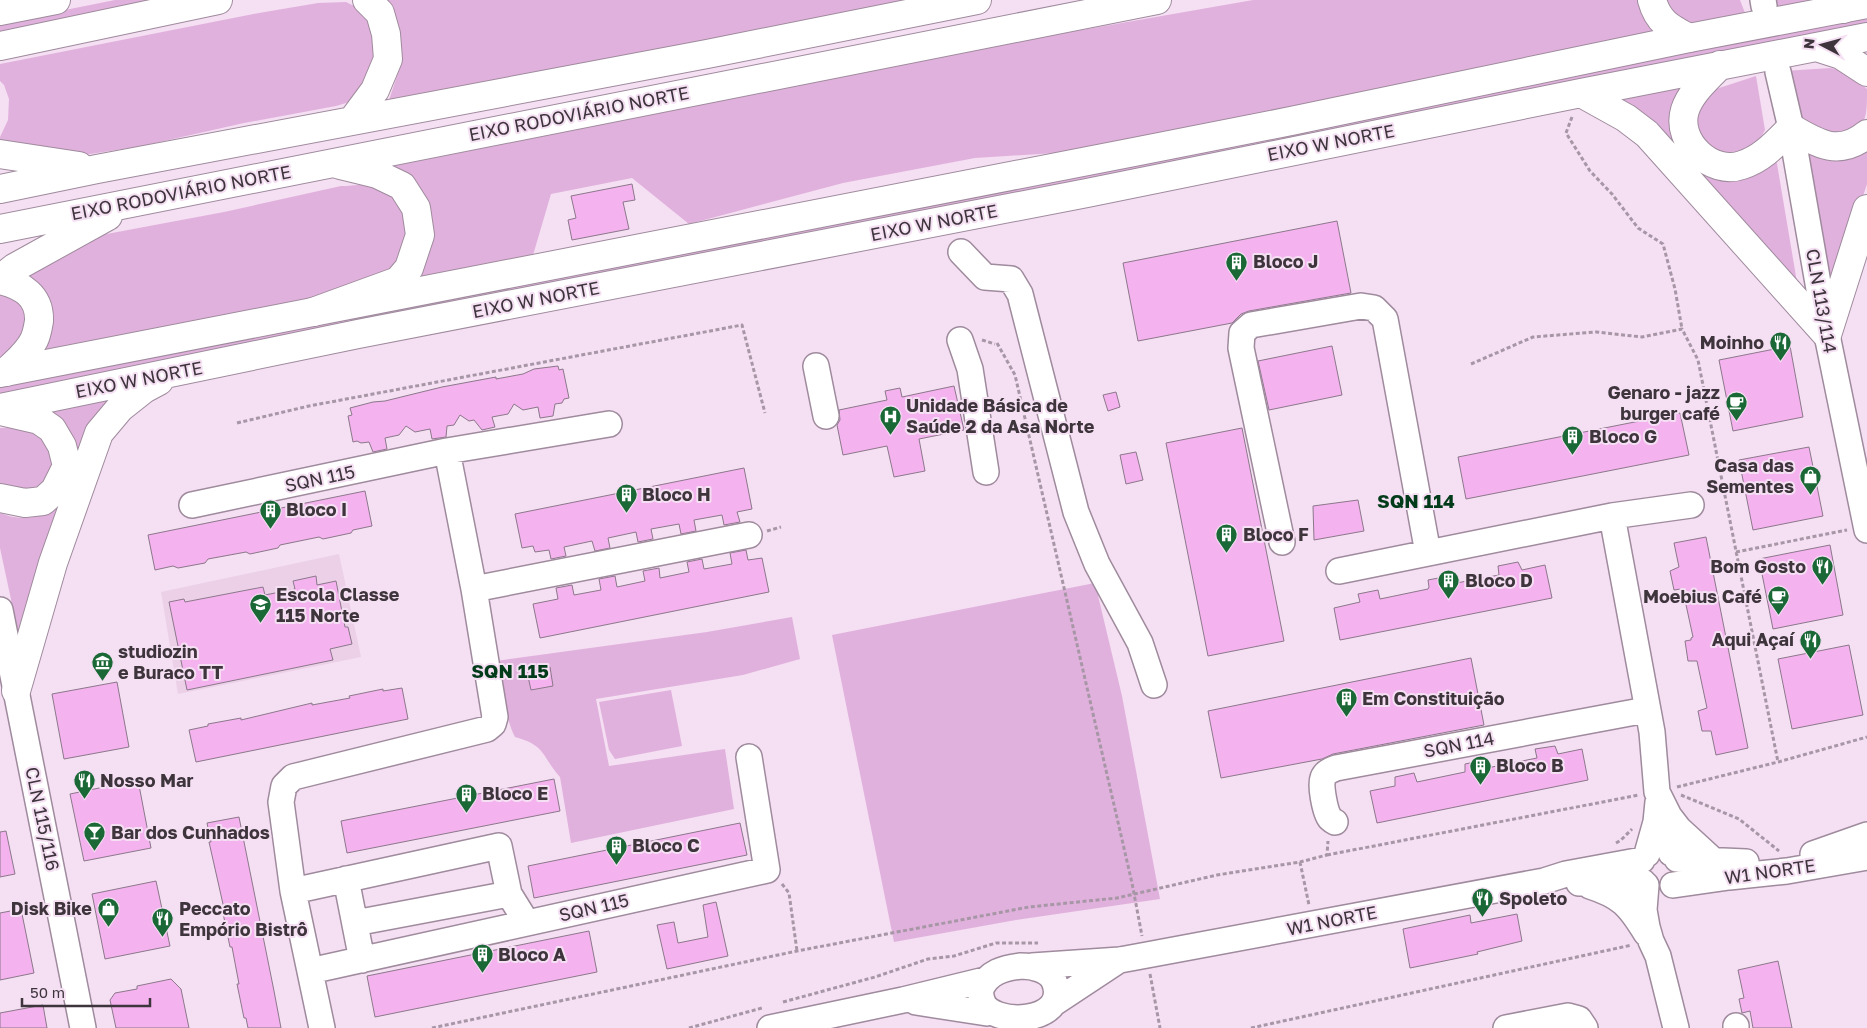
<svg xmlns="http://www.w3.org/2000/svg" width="1867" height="1028" viewBox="0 0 1867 1028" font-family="'Golos Text',sans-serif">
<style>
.built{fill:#ebd0e8}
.green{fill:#e1b1dd}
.building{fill:#f4b2ef;stroke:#8c788a}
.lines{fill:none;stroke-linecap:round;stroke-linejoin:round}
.minor-casing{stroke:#9f8b9d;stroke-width:28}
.major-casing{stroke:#9f8b9d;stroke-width:30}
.highway-casing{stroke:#9f8b9d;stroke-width:30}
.path{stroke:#a797a6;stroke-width:3;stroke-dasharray:4 2.5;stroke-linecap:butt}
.minor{stroke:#fff;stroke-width:25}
.major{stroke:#fff;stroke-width:28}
.highway{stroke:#fff;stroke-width:28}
.labels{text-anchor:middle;stroke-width:4;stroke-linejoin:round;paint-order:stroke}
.street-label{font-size:18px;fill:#3d343c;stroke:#f5dff3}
.poi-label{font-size:18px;font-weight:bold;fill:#3d343c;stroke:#f5dff3;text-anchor:start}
.neighbourhood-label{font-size:19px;font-weight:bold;fill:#023b19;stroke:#f5dff3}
</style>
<rect width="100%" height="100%" fill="#f5dff3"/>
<path class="built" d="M339,554L361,657L178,694L161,592Z"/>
<path class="green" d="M115,0H188L0,38V23Z
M382,0H917L387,106L401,64L399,29L386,3Z
M1253,0H1644L1667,35L1071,152L975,158L843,183L689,224L632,178L551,194L531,262L411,284L424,260L388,167L1053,35Z
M1658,0H1740L1747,18L1691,27Z
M1770,0H1826L1769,11Z
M346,2L358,8L371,20L380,57L363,98L336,106L244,123L142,146L84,155L0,150V137L8,120L9,99L4,85L0,81V64L259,13L318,3Z
M1867,14V28L0,400V386Z
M1830,68L1847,71L1867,89C1867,117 1867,121 1849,141L1801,128L1784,71Z
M1756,76L1765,130L1756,146L1727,161L1697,145L1694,108L1716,89Z
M1699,80L1690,159L1775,152L1800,300L1603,99Z
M1867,143V184L1830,295L1799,146Z
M341,186C351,186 364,183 374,186C392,191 401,208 411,222L401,266L306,300L38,355L16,278L96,236L224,212Z
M0,290L33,310L19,351L0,357Z
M121,397L21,646L0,548V513C19,521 43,520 58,504C64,498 69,489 74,482L40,412Z
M35,427L63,464L41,497L0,495V428Z
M1095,583L1122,696L1160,899L1016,920L894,942L832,635Z
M792,617L800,659L743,675L596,699L609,766L725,749L734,809L571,843L560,777C542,757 546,745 515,737C505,718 501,683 496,661L707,632Z
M671,690L682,746L615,759L609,750L599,702Z"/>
<path class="building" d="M632,184L635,200L623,202L629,229L572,240L568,220L576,218L571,196Z
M1337,221L1351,293L1249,311L1241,314L1232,323L1138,341L1123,263Z
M1332,346L1342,395L1269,410L1258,361Z
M1790,346L1803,417L1733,431L1719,360Z
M558,366L559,370L563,369L569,398L564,399L562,403L555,404L553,416L540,418L538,407L523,410L514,404L508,414L492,417L495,427L482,430L474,420L469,421L460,415L454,425L447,426L446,437L432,439L430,429L415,432L406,426L399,435L385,438L387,449L373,452L369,442L361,443L357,441L353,442L348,416L352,415L350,408L373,402L385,401L442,387L496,377V379L523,374L534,369Z
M954,386L964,430L919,439L925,471L894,477L887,446L843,455L837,425L840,420L839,410L887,400L885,391L900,388L902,397Z
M1116,392L1120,407L1108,411L1103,395Z
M1680,413L1689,455L1466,499L1458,457Z
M1242,428L1284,641L1208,656L1166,443Z
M1809,447L1823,516L1753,530L1739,460Z
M1136,452L1143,480L1126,484L1120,455Z
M744,468L752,509L737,512L740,522L724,525L722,515L694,520L696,531L681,534L679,524L651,529L653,539L638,542L636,532L608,538L610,548L595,551L592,541L564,547L566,556L551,559L549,550L535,552L533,546L522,548L515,514Z
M365,491L372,526L353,530L351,533L323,539L319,537L280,545L278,548L250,554L246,552L208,559L205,563L178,568L173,566L155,570L148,535Z
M1358,500L1364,531L1314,540L1313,506Z
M1706,537L1748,748L1716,755L1711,731H1702L1698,711L1707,708L1697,661H1688L1685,641L1691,640V638L1693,637L1683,591H1681V589L1674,590L1670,571L1679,567L1674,543Z
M1830,545L1843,615L1773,629L1759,559Z
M746,550L748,560L762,558L769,592L540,638L533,604L558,599L556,588L572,585L574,595L601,590L599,579L615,576L617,587L645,581L643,571L659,568L660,578L689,572L687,562L702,559L704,569L732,564L730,553Z
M1518,562L1522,570L1545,565L1552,598L1340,640L1334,608L1360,602L1358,594L1378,590L1380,599L1428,589L1429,587L1428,580L1449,576L1451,584L1499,575L1498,566Z
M316,576L317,585L336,581L345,627H348L352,644L330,649L333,660L187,690L169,602L184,599L185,602L263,587L265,595L295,589L293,581Z
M1849,645L1863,715L1792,729L1778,659Z
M1471,658L1484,725L1333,754L1322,759L1221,778L1208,711Z
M550,667L553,686L531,690L527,672Z
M117,682L129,747L64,759L52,694Z
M402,688L408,719L196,762L189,730L208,726V724L241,718V720L312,703V705L350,698L349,696L383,689V691Z
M1555,746L1558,754L1582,749L1588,780L1377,823L1370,791L1395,786V777L1414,773L1417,782L1465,772V764L1484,760L1487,768L1537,758L1535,749Z
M554,779L560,811L347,853L341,821Z
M138,780L151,848L84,861L70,794Z
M239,817L274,991L281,1028H248L246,1018H244L237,984H239L232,947H230L223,913H225L209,842H211L207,823Z
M740,823L747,855L534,898L528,866Z
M6,831L15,874L0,877V832Z
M156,881L170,946L105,959L92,894Z
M716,902L728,956L667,969L657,925L674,922L678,943L708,937L703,905Z
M21,909L34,973L0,980V913Z
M1517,914L1522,941L1477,952L1478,954L1410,968L1403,929L1470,915L1471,923Z
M589,931L597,972L375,1017L367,976Z
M1778,961L1792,1028H1753L1750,1011L1742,1013L1739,999L1744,998L1738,970Z
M171,979L181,989L189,1028H116L110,1000L115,993L137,989V986Z
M43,1005L47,1028H0V1013Z"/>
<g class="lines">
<defs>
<path id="minor" d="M1763,0L1764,6
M1778,72L1791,128L1827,335L1867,530
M961,252L985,277L1011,279L1020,294L1076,512L1097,564L1140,643L1154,685
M960,340L970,369L986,472
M816,366L826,416
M192,505L447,451L609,424
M1612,516L1652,732L1657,792L1669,816L1671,853
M1282,542L1241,348L1242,333L1251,325L1361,306L1374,308L1385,319L1428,553
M1339,571L1612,516L1691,505
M474,589L749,535
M0,610L83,1028
M1669,816L1679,829L1715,862
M1335,822C1333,821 1330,819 1329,817C1325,810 1320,786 1323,778C1325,772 1331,770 1336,768L1646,710
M1647,854L1656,822L1658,802
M1813,854L1867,835
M1677,859L1746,862
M346,879L362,960
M1579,883L1643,882
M1646,885L1644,910L1647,927L1651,941L1658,956L1676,1028
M1673,885L1729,877L1787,871L1867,857
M1590,886C1621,896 1629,905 1646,933
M293,891L499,846L509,894L527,923
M355,923L509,894
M1021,966C1033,966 1049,970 1054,981C1072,1024 989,1028 982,1000C981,996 980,994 981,989C988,972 1004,968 1021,966Z
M1032,966L1120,960L1147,955L1544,881L1566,874L1642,860
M310,971L767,870L749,757
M916,1002L987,1013
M1054,1003L1119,960
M1736,1026V1028
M322,1028L293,891L281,802L284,786L293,777L487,729L493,724L495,717L474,589L447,451
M770,1028L903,1000L985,980
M1506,1028L1568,1016L1579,1019L1585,1028"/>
<path id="major" d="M0,11L56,0
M0,46L218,0
M1816,47L1841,55L1867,72
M1720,65C1707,79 1691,92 1685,110C1675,142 1712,176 1742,165C1762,159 1776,143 1791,128C1818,144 1839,157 1867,134
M1581,93L1626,118L1647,134L1827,335
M1827,335L1867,209
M0,373L1134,152L1291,121L1689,38L1867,4
M0,408L358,334L1087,193L1581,93L1867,37
M0,498L25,503L43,501L55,490L67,466L62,446L52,429L39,420L1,411
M16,691L53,563L99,433L120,408L144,389L159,381"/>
<path id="highway" d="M1652,0C1658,22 1670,28 1689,38
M1843,9L1848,0
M352,121L375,90L388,59L386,34L380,13L367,0
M0,154L79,166
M0,189L97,169L707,54L977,0
M0,229L1157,0
M0,279L14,268L108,216
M0,280C22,285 40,296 39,321C38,327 37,334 34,340C28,353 16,362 6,372
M313,312L398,281L409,268L420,235L416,208L402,186L377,174L340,165"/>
</defs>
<use href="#minor" class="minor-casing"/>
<use href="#major" class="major-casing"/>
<use href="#highway" class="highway-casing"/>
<path class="path" d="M1572,117L1566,133L1590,171L1612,194L1638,228L1663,244L1675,289L1682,329
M982,340L995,344
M997,343L1015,375L1132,883L1142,936
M1471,364L1533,337L1596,332L1642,337L1682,329L1698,360L1778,762
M237,423L309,406L742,325L765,413
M767,531L781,527
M1736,552L1847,530
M1677,787L1778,762L1867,737
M1681,795L1739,819L1779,851
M1616,843L1621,840L1632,829
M1327,855L1639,795
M1300,862L1309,905
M782,884L789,893L797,951
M1150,974L1160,1028
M783,1002L875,977L928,959L954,956L996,943H1038
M432,1028L797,951L1029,907L1117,898L1217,875L1300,862L1327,855L1328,841
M689,1028L762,1008
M1251,1028L1632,945"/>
<use href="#minor" class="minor"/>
<use href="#major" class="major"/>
<use href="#highway" class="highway"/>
</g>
<defs>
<symbol id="building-pin" viewBox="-11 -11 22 30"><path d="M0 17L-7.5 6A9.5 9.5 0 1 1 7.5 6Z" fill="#1b6837" stroke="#f5dff3"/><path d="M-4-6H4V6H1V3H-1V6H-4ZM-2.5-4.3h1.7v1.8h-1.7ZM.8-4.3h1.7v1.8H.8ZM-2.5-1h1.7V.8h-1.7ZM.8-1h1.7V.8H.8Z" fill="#fff"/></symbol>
<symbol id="restaurant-pin" viewBox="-11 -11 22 30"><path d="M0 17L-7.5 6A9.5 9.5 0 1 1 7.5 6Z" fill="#1b6837" stroke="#f5dff3"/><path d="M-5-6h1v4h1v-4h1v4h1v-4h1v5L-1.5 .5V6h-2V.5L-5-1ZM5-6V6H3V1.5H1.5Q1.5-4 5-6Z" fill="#fff"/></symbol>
<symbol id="cafe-pin" viewBox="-11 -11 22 30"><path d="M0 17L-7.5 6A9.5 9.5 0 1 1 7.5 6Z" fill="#1b6837" stroke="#f5dff3"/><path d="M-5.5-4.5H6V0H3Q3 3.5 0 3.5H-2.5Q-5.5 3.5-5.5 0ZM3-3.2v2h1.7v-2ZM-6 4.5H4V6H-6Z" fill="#fff"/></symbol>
<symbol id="hospital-pin" viewBox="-11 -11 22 30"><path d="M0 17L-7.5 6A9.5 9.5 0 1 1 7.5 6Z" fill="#1b6837" stroke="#f5dff3"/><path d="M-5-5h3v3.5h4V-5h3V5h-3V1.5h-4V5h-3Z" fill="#fff"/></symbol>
<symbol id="shop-pin" viewBox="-11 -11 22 30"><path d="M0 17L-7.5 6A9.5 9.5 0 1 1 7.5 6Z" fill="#1b6837" stroke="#f5dff3"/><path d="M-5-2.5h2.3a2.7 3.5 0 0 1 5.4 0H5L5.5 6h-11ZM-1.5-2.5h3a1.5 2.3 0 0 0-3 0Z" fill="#fff"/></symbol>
<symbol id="school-pin" viewBox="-11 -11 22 30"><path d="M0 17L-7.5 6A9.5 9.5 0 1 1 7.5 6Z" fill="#1b6837" stroke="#f5dff3"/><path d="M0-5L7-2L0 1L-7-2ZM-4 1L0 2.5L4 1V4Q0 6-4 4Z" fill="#fff"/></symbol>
<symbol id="museum-pin" viewBox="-11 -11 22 30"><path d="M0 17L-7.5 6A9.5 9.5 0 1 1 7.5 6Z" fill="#1b6837" stroke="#f5dff3"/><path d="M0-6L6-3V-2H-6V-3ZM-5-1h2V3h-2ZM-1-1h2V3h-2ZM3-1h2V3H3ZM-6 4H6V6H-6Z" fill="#fff"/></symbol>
<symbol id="bar-pin" viewBox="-11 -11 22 30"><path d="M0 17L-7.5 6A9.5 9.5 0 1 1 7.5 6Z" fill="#1b6837" stroke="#f5dff3"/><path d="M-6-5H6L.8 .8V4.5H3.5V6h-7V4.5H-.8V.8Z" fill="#fff"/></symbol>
</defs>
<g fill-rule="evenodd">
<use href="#building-pin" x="1224" y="250" width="25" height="34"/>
<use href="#restaurant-pin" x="1768" y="330" width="25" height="34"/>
<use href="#cafe-pin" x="1724" y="390" width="25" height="34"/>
<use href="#hospital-pin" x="878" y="404" width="25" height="34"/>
<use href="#building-pin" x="1560" y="424" width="25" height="34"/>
<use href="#shop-pin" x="1798" y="464" width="25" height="34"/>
<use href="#building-pin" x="614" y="482" width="25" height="34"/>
<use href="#building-pin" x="258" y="498" width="25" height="34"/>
<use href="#building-pin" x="1214" y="522" width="25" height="34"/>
<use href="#restaurant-pin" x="1810" y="554" width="25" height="34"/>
<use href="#building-pin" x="1436" y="568" width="25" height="34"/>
<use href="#cafe-pin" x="1766" y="584" width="25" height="34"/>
<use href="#school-pin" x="248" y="592" width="25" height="34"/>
<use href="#restaurant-pin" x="1798" y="628" width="25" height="34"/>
<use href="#museum-pin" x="90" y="650" width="25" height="34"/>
<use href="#building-pin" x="1334" y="686" width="25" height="34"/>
<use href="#building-pin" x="1468" y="754" width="25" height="34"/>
<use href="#restaurant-pin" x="72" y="768" width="25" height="34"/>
<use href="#building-pin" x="454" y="782" width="25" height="34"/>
<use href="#bar-pin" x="82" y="820" width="25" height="34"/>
<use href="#building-pin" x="604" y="834" width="25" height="34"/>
<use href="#restaurant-pin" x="1470" y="886" width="25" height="34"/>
<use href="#shop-pin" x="96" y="896" width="25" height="34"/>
<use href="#restaurant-pin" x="150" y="906" width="25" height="34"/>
<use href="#building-pin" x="470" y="942" width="25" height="34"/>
</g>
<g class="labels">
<g class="street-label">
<text transform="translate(579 114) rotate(-11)" y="6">EIXO RODOVIÁRIO NORTE</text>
<text transform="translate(1331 143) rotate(-11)" y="6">EIXO W NORTE</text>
<text transform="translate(181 193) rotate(-11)" y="6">EIXO RODOVIÁRIO NORTE</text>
<text transform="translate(934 223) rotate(-11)" y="6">EIXO W NORTE</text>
<text transform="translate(536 300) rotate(-11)" y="6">EIXO W NORTE</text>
<text transform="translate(1821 301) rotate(80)" y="6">CLN 113/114</text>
<text transform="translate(139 380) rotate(-11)" y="6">EIXO W NORTE</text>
<text transform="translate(320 479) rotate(-12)" y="6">SQN 115</text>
<text transform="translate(1459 745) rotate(-11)" y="6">SQN 114</text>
<text transform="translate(42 819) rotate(78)" y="6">CLN 115/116</text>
<text transform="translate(1770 872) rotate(-8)" y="6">W1 NORTE</text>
<text transform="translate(594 908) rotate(-13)" y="6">SQN 115</text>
<text transform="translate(1332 921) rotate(-11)" y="6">W1 NORTE</text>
</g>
<g class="poi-label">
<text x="1253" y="268">Bloco J</text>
<text x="1764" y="349" text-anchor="end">Moinho</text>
<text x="1720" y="399" text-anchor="end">Genaro - jazz<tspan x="1720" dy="21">burger café</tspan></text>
<text x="906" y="412">Unidade Básica de<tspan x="906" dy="21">Saúde 2 da Asa Norte</tspan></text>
<text x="1589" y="443">Bloco G</text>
<text x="1794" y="472" text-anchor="end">Casa das<tspan x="1794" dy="21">Sementes</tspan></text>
<text x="642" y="501">Bloco H</text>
<text x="286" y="516">Bloco I</text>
<text x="1243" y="541">Bloco F</text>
<text x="1806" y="573" text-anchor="end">Bom Gosto</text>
<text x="1465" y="587">Bloco D</text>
<text x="276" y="601">Escola Classe<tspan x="276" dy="21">115 Norte</tspan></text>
<text x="1762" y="603" text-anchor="end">Moebius Café</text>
<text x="1794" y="646" text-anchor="end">Aqui Açaí</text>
<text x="118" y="658">studiozin<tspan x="118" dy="21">e Buraco TT</tspan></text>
<text x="1362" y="705">Em Constituição</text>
<text x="1496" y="772">Bloco B</text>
<text x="100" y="787">Nosso Mar</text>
<text x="482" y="800">Bloco E</text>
<text x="111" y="839">Bar dos Cunhados</text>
<text x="632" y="852">Bloco C</text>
<text x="1499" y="905">Spoleto</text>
<text x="92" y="915" text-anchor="end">Disk Bike</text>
<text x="179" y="915">Peccato<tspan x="179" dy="21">Empório Bistrô</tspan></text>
<text x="498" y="961">Bloco A</text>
</g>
<g class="neighbourhood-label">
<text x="1416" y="508">SQN 114</text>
<text x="510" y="678">SQN 115</text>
</g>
</g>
<g transform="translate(1822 45) rotate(276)" stroke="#f5dff3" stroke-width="4" paint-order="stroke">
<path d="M0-4L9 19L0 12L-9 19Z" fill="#3d343c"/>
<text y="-8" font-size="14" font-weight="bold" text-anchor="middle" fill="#3d343c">N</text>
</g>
<path d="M22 998v8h128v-8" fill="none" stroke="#3d343c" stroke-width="2.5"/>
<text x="30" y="998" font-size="15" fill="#3d343c" stroke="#f5dff3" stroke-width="4" paint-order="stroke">50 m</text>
</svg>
